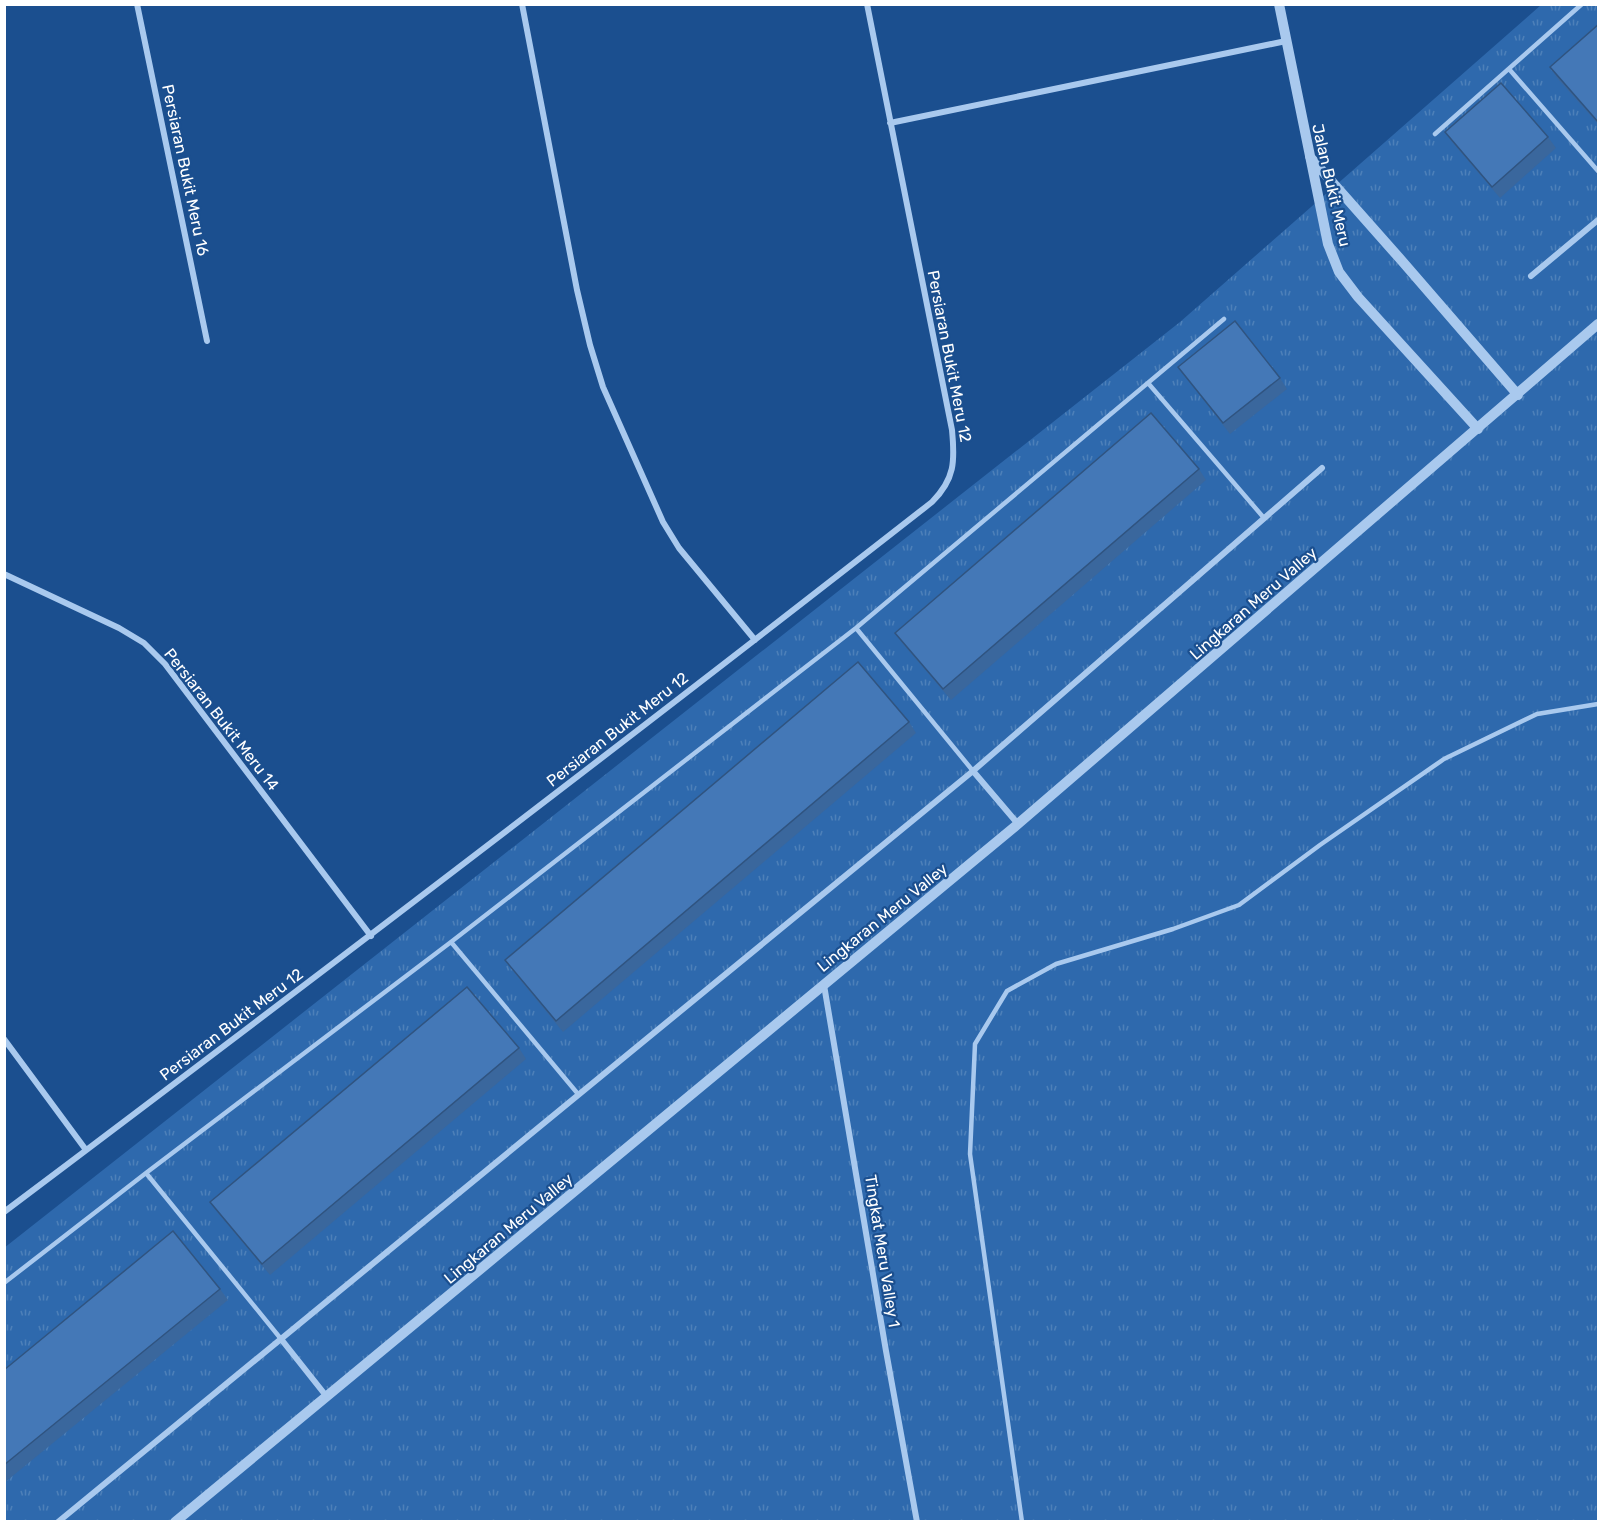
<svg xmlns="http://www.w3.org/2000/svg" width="1603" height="1526" viewBox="0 0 1603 1526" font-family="Rubik,sans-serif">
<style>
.grass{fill:url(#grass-tufts)}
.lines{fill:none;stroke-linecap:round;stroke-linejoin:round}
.service{stroke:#a9c9ee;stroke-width:4.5}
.minor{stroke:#a9c9ee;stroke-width:6}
.tertiary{stroke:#a9c9ee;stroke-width:10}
.wall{fill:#3a679d}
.building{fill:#4478b7;stroke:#305480;stroke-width:1.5}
.labels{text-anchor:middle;stroke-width:4.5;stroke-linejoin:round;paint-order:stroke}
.street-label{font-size:16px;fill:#fff;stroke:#1b4f8f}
</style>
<defs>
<pattern id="grass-tufts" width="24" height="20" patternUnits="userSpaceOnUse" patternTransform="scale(1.5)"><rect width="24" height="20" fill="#2e69ad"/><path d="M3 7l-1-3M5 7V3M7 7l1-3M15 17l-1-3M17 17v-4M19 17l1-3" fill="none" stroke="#4d80b9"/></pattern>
</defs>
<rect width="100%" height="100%" fill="#1b4f8f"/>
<path class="grass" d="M1541,5H1598V1521H5L4,1248L1180,322Z"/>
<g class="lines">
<path class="service" d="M1509,69L1598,171
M1435,134L1582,4
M1148,383L1264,518
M856,628L973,771
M451,942L578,1094
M146,1173L281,1339
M4,1283L146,1173L451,942L856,628L1224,319
M1022,1522L970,1154L975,1044L1007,991L1056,964L1173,929L1239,905L1320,845L1444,759L1537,714L1598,704"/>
<path class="minor" d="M137,4L207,341
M522,4L577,290L590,345L603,387L663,522L679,548L755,640
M890,123L1286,41
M1531,276L1598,220
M4,574L119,628L144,643L165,664L371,936
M973,771L1018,824
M824,985L886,1351L917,1522
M4,1039L86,1150
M4,1212C315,978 625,742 932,502C955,479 955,461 952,430L867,4
M281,1339L327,1397
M58,1522L973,771L1322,468"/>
<path class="tertiary" d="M1279,4L1328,244L1339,272L1358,297L1478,429
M1310,157L1402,261L1518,395
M175,1522L1018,824L1598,324"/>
</g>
<path class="wall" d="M1599,24V125L1557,78L1550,67Z
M1445,132L1548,137L1556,148L1500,198L1453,143Z
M1178,367L1280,378L1287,389L1230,434Z
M1199,469L1206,480L951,700L903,644L895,633Z
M909,722L916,733L563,1032L513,971L505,960Z
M519,1048L526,1059L270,1275L218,1213L210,1202Z
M220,1289L228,1300L4,1483V1370Z"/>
<path class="building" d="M1599,24V123L1550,67Z
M1501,83L1548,137L1492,187L1445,132Z
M1235,321L1280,378L1223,423L1178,367Z
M1151,413L1199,469L943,689L895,633Z
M858,662L909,722L556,1021L505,960Z
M467,987L519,1048L262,1264L210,1202Z
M173,1231L220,1289L4,1465V1370Z"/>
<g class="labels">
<g class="street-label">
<text transform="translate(186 170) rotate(78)" y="6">Persiaran Bukit Meru 16</text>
<text transform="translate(1332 185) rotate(77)" y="6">Jalan Bukit Meru</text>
<text transform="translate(950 356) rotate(79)" y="6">Persiaran Bukit Meru 12</text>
<text transform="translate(1253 603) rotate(-41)" y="6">Lingkaran Meru Valley</text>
<text transform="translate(222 719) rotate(52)" y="6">Persiaran Bukit Meru 14</text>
<text transform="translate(617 729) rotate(-38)" y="6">Persiaran Bukit Meru 12</text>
<text transform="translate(882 917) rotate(-39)" y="6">Lingkaran Meru Valley</text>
<text transform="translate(231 1024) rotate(-37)" y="6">Persiaran Bukit Meru 12</text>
<text transform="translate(508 1228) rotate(-40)" y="6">Lingkaran Meru Valley</text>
<text transform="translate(883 1251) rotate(81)" y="6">Tingkat Meru Valley 1</text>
</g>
</g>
<rect width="1603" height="1526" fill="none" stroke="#ffffff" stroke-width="12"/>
</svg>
